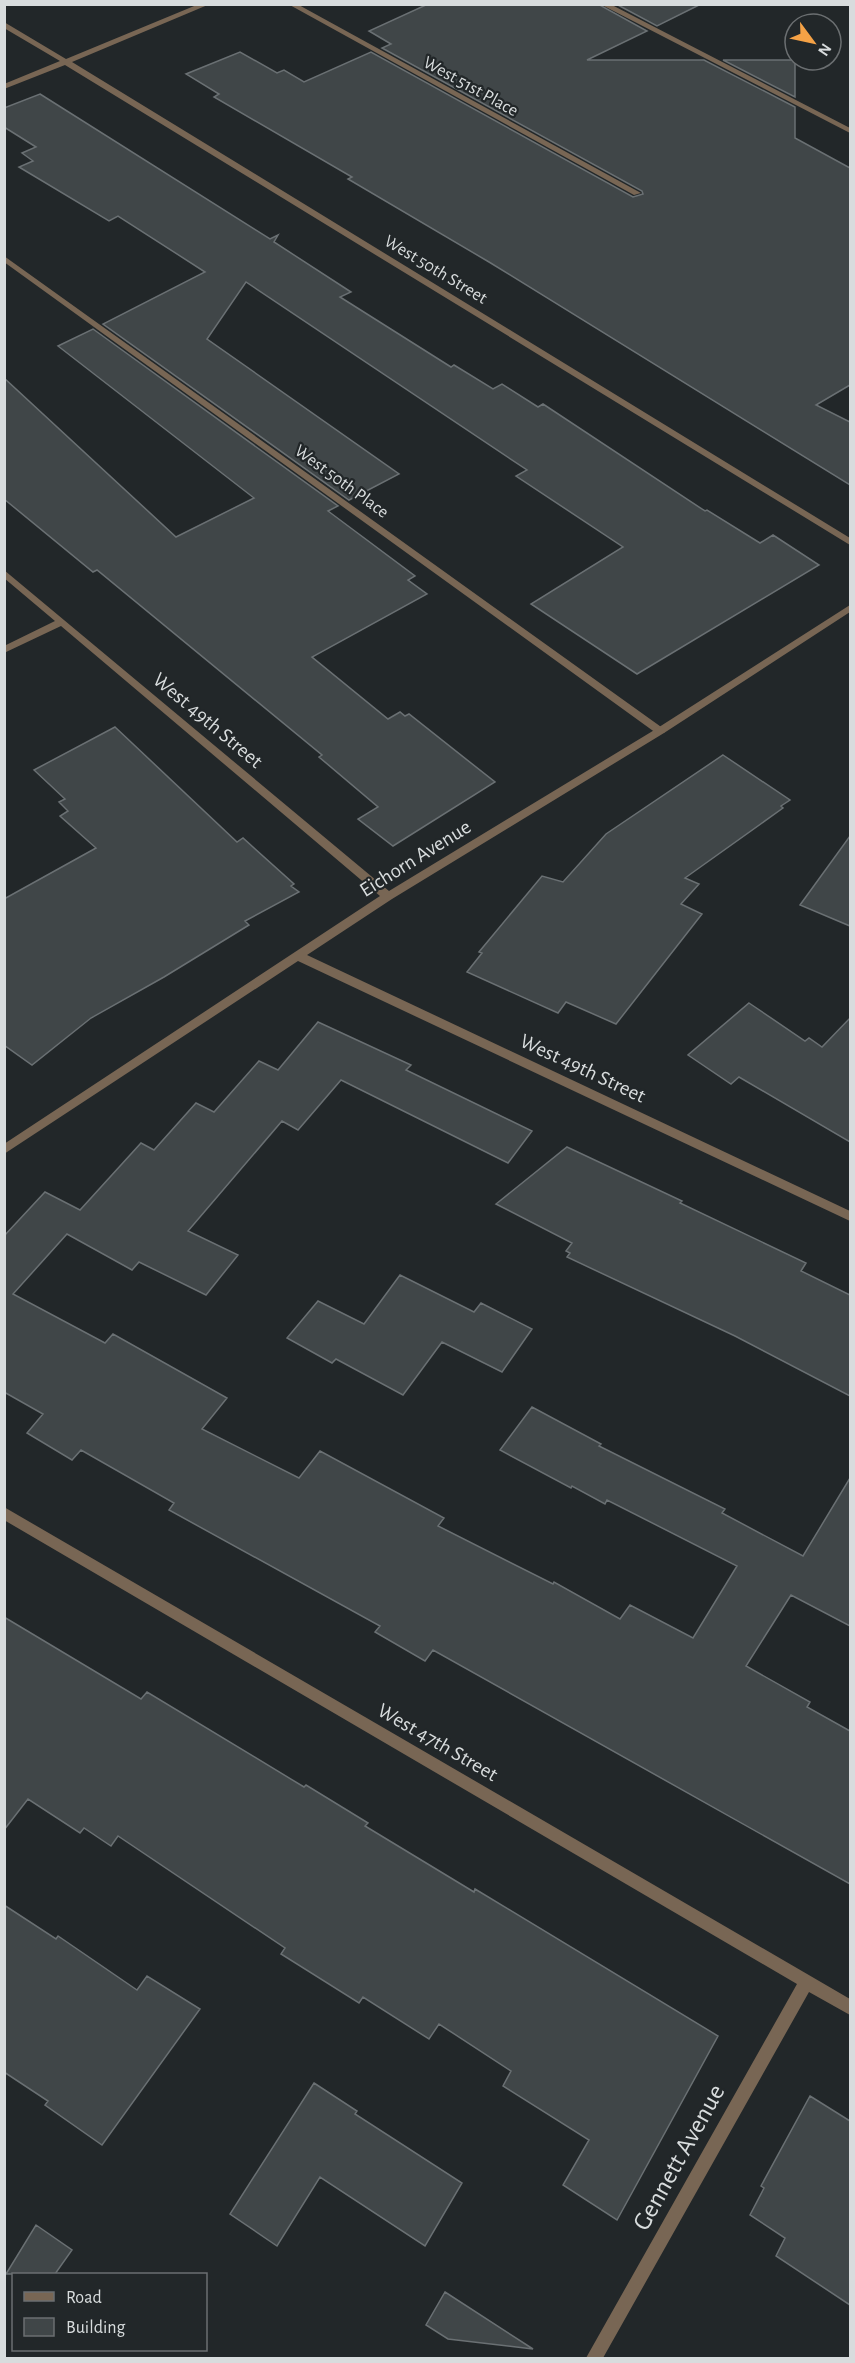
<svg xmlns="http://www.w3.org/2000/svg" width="855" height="2363" viewBox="0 0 855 2363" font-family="'Alegreya Sans',sans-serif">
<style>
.building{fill:#404648;stroke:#6a7073;stroke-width:1.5}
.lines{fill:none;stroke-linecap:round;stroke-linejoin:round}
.service{fill:#786654;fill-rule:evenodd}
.minor{fill:#786654;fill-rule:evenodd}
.labels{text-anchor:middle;stroke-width:4.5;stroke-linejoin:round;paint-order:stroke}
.far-street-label{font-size:18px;fill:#d8dcdd;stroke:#222729}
.street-label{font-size:21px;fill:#d8dcdd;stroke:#222729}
.near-street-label{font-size:26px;fill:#d8dcdd;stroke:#222729}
</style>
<rect width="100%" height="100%" fill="#222729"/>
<path class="building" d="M428,4H598L647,31L587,60H704L795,107V138L850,168V385L816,405L850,422V485L489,262L348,179L352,177L214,97L219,94L186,74L240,52L277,73L284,70L304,82L371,52L633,197L643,194L642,191L382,48L391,44L369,31Z
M616,4H701L657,26Z
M723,60H795V97Z
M40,94L270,239L278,235L274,242L351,292L340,297L451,367L454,365L493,389L502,384L538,407L543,404L705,511L707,510L760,543L773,535L819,565L637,674L531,604L623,547L516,476L527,470L246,282L207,339L399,474L349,500L103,324L205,272L118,216L109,221L19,167L33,161L22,153L36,147L4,127V108Z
M93,329L338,506L328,511L415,576L408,580L427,594L312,657L388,719L400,712L405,716L409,714L495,782L393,846L358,819L378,807L319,757L322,755L97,570L93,572L4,499V378L176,537L254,498L58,346Z
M115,727L237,842L243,838L294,884L291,886L299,892L245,921L249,925L164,977L91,1018L32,1065L4,1045V899L96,848L60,816L68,811L59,802L65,799L34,770Z
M723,755L790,800L781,806L783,808L685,878L699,884L681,904L702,914L616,1024L566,1002L558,1013L467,972L482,953L479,952L542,876L563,882L606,834Z
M850,836V926L800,905Z
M749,1003L805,1041L809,1038L822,1047L850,1018V1142L739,1077L731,1084L688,1055Z
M318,1022L411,1065L406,1070L532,1131L508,1163L341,1080L298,1130L282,1121L188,1231L238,1255L206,1295L139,1262L132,1270L67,1234L13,1294L105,1343L113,1334L227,1398L202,1429L299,1478L320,1451L444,1518L438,1526L553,1584L554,1582L620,1619L630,1605L693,1638L737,1566L607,1500L605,1504L572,1486L571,1488L500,1450L532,1407L601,1444L599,1446L725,1509L722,1513L803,1556L850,1478V1626L791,1595L746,1666L810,1702L807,1707L850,1731V1884L433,1650L425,1661L375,1632L380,1626L169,1510L174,1503L81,1450L72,1460L27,1433L43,1414L4,1392V1236L45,1192L80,1210L141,1143L154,1150L196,1103L214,1112L259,1061L278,1070Z
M567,1147L682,1201L680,1203L806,1263L801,1271L850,1295V1396L735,1336L567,1257L570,1253L566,1251L572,1243L496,1204Z
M400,1275L474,1312L481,1303L532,1329L502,1372L442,1342L403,1395L336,1359L332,1363L287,1338L318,1301L364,1324Z
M4,1617L141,1699L147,1692L304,1787L306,1785L368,1823L365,1826L474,1892L475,1889L718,2036L617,2220L563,2185L589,2140L503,2086L511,2071L439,2024L429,2039L363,1997L359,2003L281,1954L285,1948L118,1836L111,1846L84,1828L80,1833L28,1799L4,1830Z
M4,1905L56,1939L58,1936L137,1990L147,1976L200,2009L102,2145L45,2105L48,2101L4,2072Z
M314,2083L357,2111L355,2114L462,2183L425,2246L320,2177L277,2246L230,2214Z
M810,2096L850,2121V2305L776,2256L785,2238L750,2215L764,2188L761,2186Z
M36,2225L72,2250L55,2274H6Z
M445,2292L533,2349L448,2339L426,2325Z"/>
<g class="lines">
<path class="service" d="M288,4H297L641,193L634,195Z
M4,256L664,729L665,731L664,733H656L4,262Z"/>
<path class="minor" d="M199,4H210L72,62L850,538V545L65,65L4,89V84L60,61L4,28V22L66,59Z
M600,4H610L850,128V133Z
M4,570L389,891L656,729L850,605V612L664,733L392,899L307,955L850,1211V1221L298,961L4,1154V1144L380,896L61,626L4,653V646L55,621L4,578Z
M4,1507L850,1999V2015L809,1992L603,2358H586L797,1984L4,1520Z"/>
</g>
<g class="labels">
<g class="far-street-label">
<text transform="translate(471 86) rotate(29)" y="6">West 51st Place</text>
<text transform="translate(436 269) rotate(31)" y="6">West 50th Street</text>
<text transform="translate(342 481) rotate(36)" y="6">West 50th Place</text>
</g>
<g class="street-label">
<text transform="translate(208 720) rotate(40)" y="7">West 49th Street</text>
<text transform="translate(415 858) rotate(-32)" y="7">Eichorn Avenue</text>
<text transform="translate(583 1068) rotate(25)" y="7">West 49th Street</text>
<text transform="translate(438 1742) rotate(30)" y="7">West 47th Street</text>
</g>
<g class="near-street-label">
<text transform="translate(678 2157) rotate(-61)" y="9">Gennett Avenue</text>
</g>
</g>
<rect width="855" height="2363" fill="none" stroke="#d8dcdd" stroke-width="12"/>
<rect x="12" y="2273" width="195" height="78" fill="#222729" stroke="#6b6f71" stroke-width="1.5"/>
<rect x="24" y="2292" width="30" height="9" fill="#786654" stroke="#6b6f71" stroke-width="1.5"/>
<text x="66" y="2303" font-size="18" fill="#d8dcdd">Road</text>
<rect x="24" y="2318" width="30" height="18" fill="#404648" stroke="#6b6f71" stroke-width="1.5"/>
<text x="66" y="2333" font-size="18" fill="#d8dcdd">Building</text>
<g transform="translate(813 42) rotate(123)"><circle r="28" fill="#222729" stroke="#6b6f71" stroke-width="1.5"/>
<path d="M0-4.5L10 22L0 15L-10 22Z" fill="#f5a246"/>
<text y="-9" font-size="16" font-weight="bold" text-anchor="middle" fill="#d8dcdd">N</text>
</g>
</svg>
